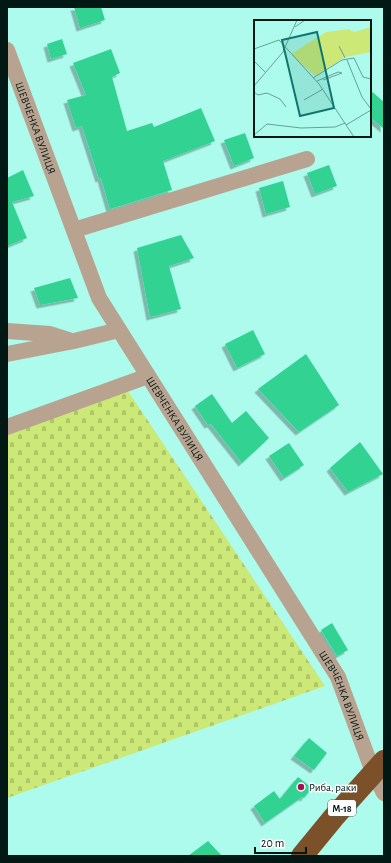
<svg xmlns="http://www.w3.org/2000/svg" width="391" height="863" viewBox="0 0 391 863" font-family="'Alegreya Sans',sans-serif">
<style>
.cemetery{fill:url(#cemetery-stones)}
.building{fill:#31d293;filter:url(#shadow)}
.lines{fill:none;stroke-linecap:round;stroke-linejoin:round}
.street{stroke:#b8a290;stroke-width:16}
.highway{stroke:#7c5028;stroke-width:22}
.poi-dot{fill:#a21053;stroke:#fff;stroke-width:1.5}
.labels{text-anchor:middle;stroke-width:3;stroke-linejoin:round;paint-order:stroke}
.shield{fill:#fff;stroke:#4d5d5a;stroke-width:1}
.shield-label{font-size:10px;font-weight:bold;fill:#011814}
.street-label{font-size:11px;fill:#011814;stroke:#fff}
.poi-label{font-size:11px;fill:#011814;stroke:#fff;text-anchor:start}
.inset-road{fill:none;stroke:#68a096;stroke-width:1}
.view{fill:#0f766e;fill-opacity:0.15;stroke:#0f766e;stroke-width:2}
.inset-edge{fill:none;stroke:#011814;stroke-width:2}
</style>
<defs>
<pattern id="cemetery-stones" width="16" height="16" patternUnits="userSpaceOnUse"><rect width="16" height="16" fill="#cce978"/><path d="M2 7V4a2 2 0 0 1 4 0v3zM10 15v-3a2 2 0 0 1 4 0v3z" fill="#adc767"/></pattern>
<filter id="shadow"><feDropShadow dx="-3.5" dy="3.5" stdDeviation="0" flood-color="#0004"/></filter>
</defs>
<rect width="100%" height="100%" fill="#acfbec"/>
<path class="cemetery" d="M128,391L325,686L7,798V433Z"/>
<path class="building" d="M74,7H101L105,20L80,28Z
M62,39L67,54L51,59L47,44Z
M111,49L120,73L112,77L127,131L152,123L154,127L201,108L215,141L163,161L172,190L110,209L101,178L99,179L82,126L76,128L67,100L86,95L73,63Z
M370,90L384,102V129L370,117Z
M245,133L254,158L234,166L224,140Z
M329,165L337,186L315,194L307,173Z
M23,170L34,196L12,202L27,238L7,246V178Z
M283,181L290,207L266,214L259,188Z
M181,235L194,258L169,266L181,309L150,317L137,248Z
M70,278L78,298L40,305L34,288Z
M253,330L265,354L237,368L225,344Z
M306,354L339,405L299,432L258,389Z
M212,394L232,423L246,411L269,438L242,463L211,424L208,425L195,406Z
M360,442L383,474L348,492L330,468Z
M289,443L304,465L284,478L269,456Z
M332,623L348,650L337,656L321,630Z
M309,738L327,753L314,770L294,756Z
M298,777L312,788L304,798L302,797L265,823L254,806L274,791L280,799Z
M208,841L222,856H188Z"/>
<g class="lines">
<g class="street">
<path id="s1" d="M7,50L99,298L338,677L373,772L384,793"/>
<path d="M74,230L307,159"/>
<path d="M7,331L50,334L72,341"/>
<path d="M7,354L74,341L119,330"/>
<path d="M7,427L148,376"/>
</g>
<path class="highway" d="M302,856L334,817L384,761"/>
</g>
<circle class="poi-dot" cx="301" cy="787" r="4"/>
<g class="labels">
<rect class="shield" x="328" y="800" width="28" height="16" rx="3"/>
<g class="shield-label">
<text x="342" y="812">М-18</text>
</g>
<g class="street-label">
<text dy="4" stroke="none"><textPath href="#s1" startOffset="83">ШЕВЧЕНКА ВУЛИЦЯ</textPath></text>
<text dy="4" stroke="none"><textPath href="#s1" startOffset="407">ШЕВЧЕНКА ВУЛИЦЯ</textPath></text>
<text dy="4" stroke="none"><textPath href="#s1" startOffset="731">ШЕВЧЕНКА ВУЛИЦЯ</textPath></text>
</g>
<g class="poi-label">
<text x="309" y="791">Риба, раки</text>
</g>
</g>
<g transform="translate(254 20)">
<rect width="117" height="117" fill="#acfbec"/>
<path d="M117,7V32L91,37L61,56L37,34L72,12L95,9L100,12Z" fill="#cce978"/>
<path class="inset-road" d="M41,7L51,0M85,26L91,38M0,29L25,20L65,64L100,117M93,40L108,77L117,89M0,41L11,52M59,58L88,40L100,38L109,57L117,59M69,60L88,53M63,61L84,52L88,53M0,66L29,32L43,0M0,72L4,75L13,73L26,79L32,87M50,80L69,69M92,105L117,90M0,115L13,104L47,108L81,107L91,103"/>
<path class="view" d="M63,12L80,88L46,96L28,20Z"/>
<rect width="117" height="117" class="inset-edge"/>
</g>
<rect width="391" height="863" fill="none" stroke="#011814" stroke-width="16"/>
<path d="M255 847v6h51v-6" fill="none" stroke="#011814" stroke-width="2"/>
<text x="261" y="847" font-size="12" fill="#011814" stroke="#ffffff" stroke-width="3" paint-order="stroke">20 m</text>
</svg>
